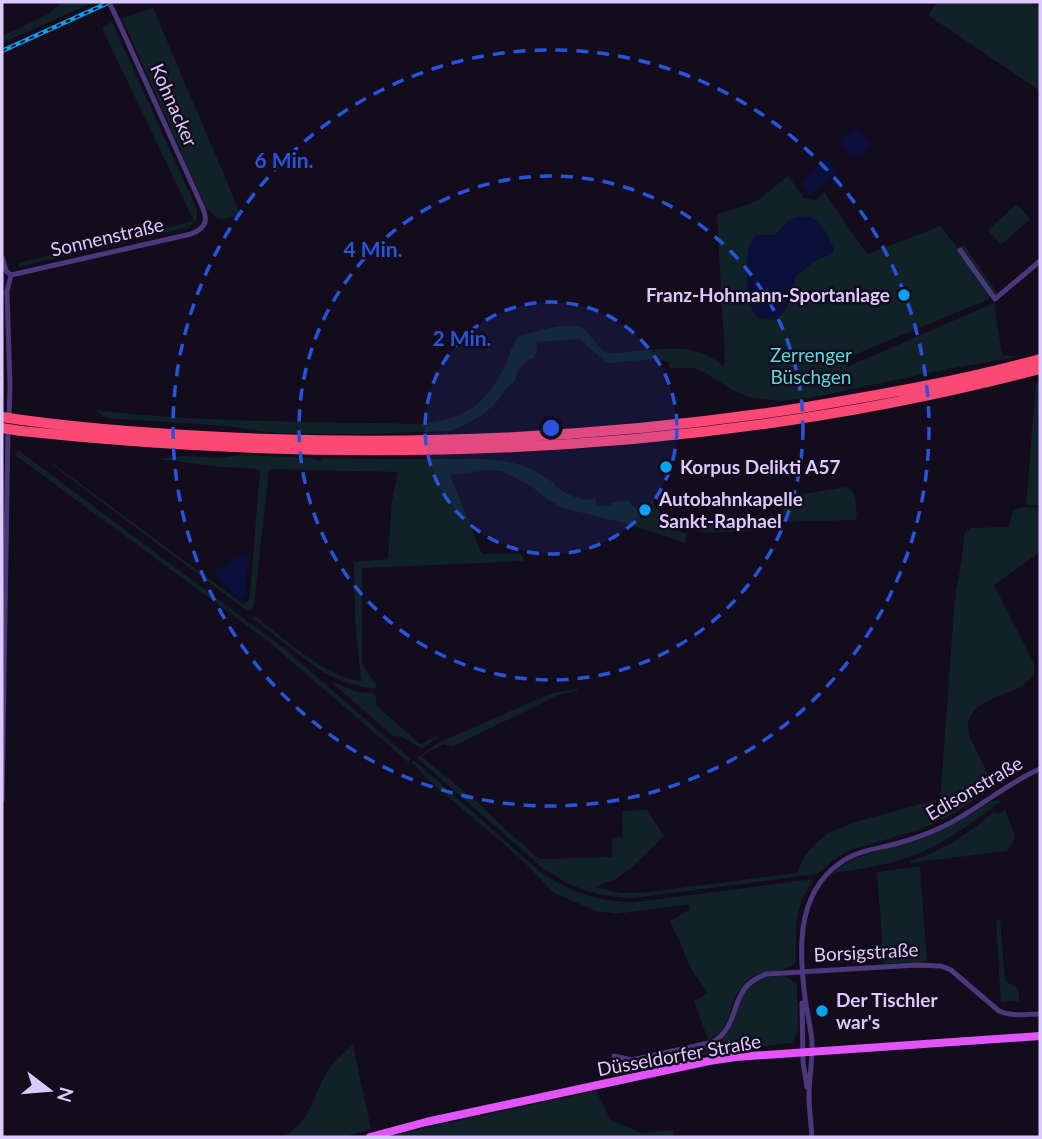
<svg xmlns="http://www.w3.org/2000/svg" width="1042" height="1139" viewBox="0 0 1042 1139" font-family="Lato,sans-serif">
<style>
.green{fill:#102227;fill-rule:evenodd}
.water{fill:#0a1039}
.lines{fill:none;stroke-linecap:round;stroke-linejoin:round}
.street{stroke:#4a387b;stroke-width:5}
.primary{stroke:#e254fa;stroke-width:8}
.highway{stroke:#fa4975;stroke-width:10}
.rail-casing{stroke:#07a1ed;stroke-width:4.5}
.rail{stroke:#130c1d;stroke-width:2;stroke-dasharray:5;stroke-linecap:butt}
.street-bridge{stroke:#4a387b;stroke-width:5}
.highway-bridge{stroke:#fa4975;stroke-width:10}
.ring{fill:none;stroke:#2754da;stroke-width:3.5;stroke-dasharray:12 9}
.poi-dot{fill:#07a1ed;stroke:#130c1d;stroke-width:2.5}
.labels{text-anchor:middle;stroke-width:5;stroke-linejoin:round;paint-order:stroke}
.street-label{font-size:19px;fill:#dccafd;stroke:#130c1d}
.poi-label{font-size:19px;font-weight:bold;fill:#dccafd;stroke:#130c1d;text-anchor:start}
.park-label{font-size:19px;fill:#59dad8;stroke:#130c1d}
.centre{fill:#2754da;stroke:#130c1d;stroke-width:3.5}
.ring-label{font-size:21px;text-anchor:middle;font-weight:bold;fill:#2754da;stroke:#130c1d;stroke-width:5;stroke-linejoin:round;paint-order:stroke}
</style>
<rect width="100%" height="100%" fill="#130c1d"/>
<path class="green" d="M69,2H94L2,43V36L49,14L59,5Z
M938,2H1025L1040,7V91L928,15Z
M153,8L241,215L222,219L217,218L206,208L122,18Z
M112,22L193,201L197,210V219L189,227L19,267L18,263L194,221L102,28Z
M788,176L804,198L815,200L824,192L867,254L941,226L958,249L964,245L998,294L991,295L987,300L844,359L847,367L994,303L1002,355L1018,357L948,369L810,398L778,401L748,397L734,391L704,372L693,368H670L669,362L654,359L610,363L606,362L579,339L536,342L537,352L533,359H529L518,370L515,381L507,388L494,405L483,414L461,427L449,431L367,434L276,433L226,426L106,418L95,410C200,423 312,421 417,424C461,421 486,406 505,366C509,356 512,345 519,336C535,332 566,321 582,328C589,332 597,347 607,353C646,354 690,336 723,366L725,362L717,214L747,205L757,201ZM788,221L832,254C816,260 796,268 792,286C789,299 790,303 783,314L760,319C741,302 753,257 756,235H775Z
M1017,204L1030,219L1001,245L988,230Z
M1036,383H1040V505H1026Z
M18,450L285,649L411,759L408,762L269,642L15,455Z
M239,455L312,458L320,461L322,458C362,459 402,459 442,459C488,460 515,454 555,484V486C568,495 579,501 596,499L597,506H611V502L628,501L643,514H647L650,510L648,506L652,501C662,516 669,529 687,534L685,543L624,523L563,508L548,500L531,486L502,471L489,470L450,475L482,554H521L525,561L362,568V664L376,685L375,689C355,686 336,680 318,669L252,618L255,616C282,637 327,678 361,681L355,618L354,562L388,559L392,501L398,472L269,469L254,604L252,610L247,611L51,464L56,466L243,604L248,601L250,595L260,469L223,467L157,459L183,456L222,458Z
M847,487L854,493L857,514L855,520L776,522L777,513L783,511L785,505L784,497Z
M1023,507L1040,508V552L994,585L1034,664V674C1019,700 960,694 969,735L993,786L955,813L942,820L939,815L955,597L962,559L964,533L971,528L1009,527L1013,510Z
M749,517L750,523L760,522L761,530C733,531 700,538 676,523L693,524Z
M330,681L354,691L375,694L377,706L420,744L442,734L422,749L402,737L393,736Z
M577,689L578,691L560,694L452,747L443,744L421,756L482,806L490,815L539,859L612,857V838L623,837L622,811L647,810L664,836L633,866L616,879L594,887L621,893H640L797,873L804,857L814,845L828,833L855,822L936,800L934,824L912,832L850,850L833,860L817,874L633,898C595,897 568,887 538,864L417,758L438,743L552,693Z
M414,760L539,871C569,892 601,903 638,902L814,879C793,909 796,929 796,963C779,977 758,965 742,986C728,1004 732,1031 708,1040L694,1001L708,993L693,972L670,921L690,910L689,904L616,914L596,911L554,893L520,858L427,779L417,767L411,763Z
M996,800L1001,801C969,825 936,850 897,861C876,867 854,870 832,873C857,851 889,850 919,839C945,830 969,816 992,801Z
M1005,809L1015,835L1012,844L1007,851L911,863L910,861C942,852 969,833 994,812L999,814Z
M920,866L927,961L884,964L877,872Z
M1000,919L1005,979L1007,982L1019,989V1001L1001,1002L996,920Z
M784,976L797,983L798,1031L792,1043L729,1050L635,1070L634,1064L710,1045C747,1031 729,984 768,977C773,976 779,976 784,976Z
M353,1045L371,1129L343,1137H283C312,1120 311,1100 326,1074C333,1062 343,1054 353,1045Z
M596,1091L610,1119L641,1133L673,1130L674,1137H384Z"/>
<path class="water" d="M855,128H858L870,142L869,147L855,158L852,159L840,144L841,139Z
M827,158L839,171L811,196L800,182Z
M797,217C801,217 805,216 809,217C821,219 830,239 834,249L832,254L816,260L796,276L789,303L778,319C770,320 762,321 756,316C746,306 744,257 750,244C750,243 756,235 756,235H775L788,221Z
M243,553H246L248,557L245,596L241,599L230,591L213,573Z"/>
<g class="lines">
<path class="street" d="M960,250L995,299L1040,261
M2,257L6,271L11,275
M11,275L191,234C208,227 208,219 201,204L119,23
M9,418L10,386L7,291L11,275
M2,800L8,428
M802,1003L803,1062L807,1087
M614,1056L632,1060L713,1042C744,1023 726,987 767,974L917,965L941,966L951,970L999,1011C1012,1017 1026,1014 1040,1014
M812,1137C811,1123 809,1109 809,1095C809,1077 813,1059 812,1042C811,1029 808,1017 806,1005C799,956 794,895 840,863C856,851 875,849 895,844C910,840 925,835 940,828C976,812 1004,784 1040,769"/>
<path class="primary" d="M370,1137L426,1122L709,1061L736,1057L1040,1036"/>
<path class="highway" d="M22,420C104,431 187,436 270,439C450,445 629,435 807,407C885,394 964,380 1040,359
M21,431C361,467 708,456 1040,369"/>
<defs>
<path id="rail" d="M2,51L110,2"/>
</defs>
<use href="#rail" class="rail-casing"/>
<use href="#rail" class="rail"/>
<path class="street-bridge" d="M109,2L119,23"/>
<path class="highway-bridge" d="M2,417L22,420
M2,428L21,431"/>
</g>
<circle cx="551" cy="428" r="126" fill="#2754da" fill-opacity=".12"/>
<g class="ring">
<circle cx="551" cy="428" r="126"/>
<circle cx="551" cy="428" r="252"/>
<circle cx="551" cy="428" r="378"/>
</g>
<g class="poi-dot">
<circle cx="904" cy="295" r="7"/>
<circle cx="666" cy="467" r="7"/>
<circle cx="645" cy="510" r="7"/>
<circle cx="822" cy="1011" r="7"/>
</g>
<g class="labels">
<g class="street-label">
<text transform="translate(174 105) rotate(66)" y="7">Kohnacker</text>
<text transform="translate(107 237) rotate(-13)" y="7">Sonnenstraße</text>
<text transform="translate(974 788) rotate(-30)" y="7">Edisonstraße</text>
<text transform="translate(866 952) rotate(-3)" y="7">Borsigstraße</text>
<text transform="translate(679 1055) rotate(-10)" y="7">Düsseldorfer Straße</text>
</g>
<g class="poi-label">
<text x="890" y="302" text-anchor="end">Franz-Hohmann-Sportanlage</text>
<text x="680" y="474">Korpus Delikti A57</text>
<text x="659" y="506">Autobahnkapelle<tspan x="659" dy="22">Sankt-Raphael</tspan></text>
<text x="836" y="1007">Der Tischler<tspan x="836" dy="22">war's</tspan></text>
</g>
<g class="park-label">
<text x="811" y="362">Zerrenger<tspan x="811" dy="22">Büschgen</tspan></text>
</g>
</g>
<circle cx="551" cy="428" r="10" class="centre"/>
<g class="ring-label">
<text x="284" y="168">6 Min.</text>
<text x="373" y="257">4 Min.</text>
<text x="462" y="346">2 Min.</text>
</g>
<rect width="1042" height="1139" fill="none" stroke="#dccafd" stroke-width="7"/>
<g transform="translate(49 1090) rotate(106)" stroke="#130c1d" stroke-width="5" paint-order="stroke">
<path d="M0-5L12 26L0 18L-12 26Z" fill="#dccafd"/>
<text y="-10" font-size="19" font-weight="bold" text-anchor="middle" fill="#dccafd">N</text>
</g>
</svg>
